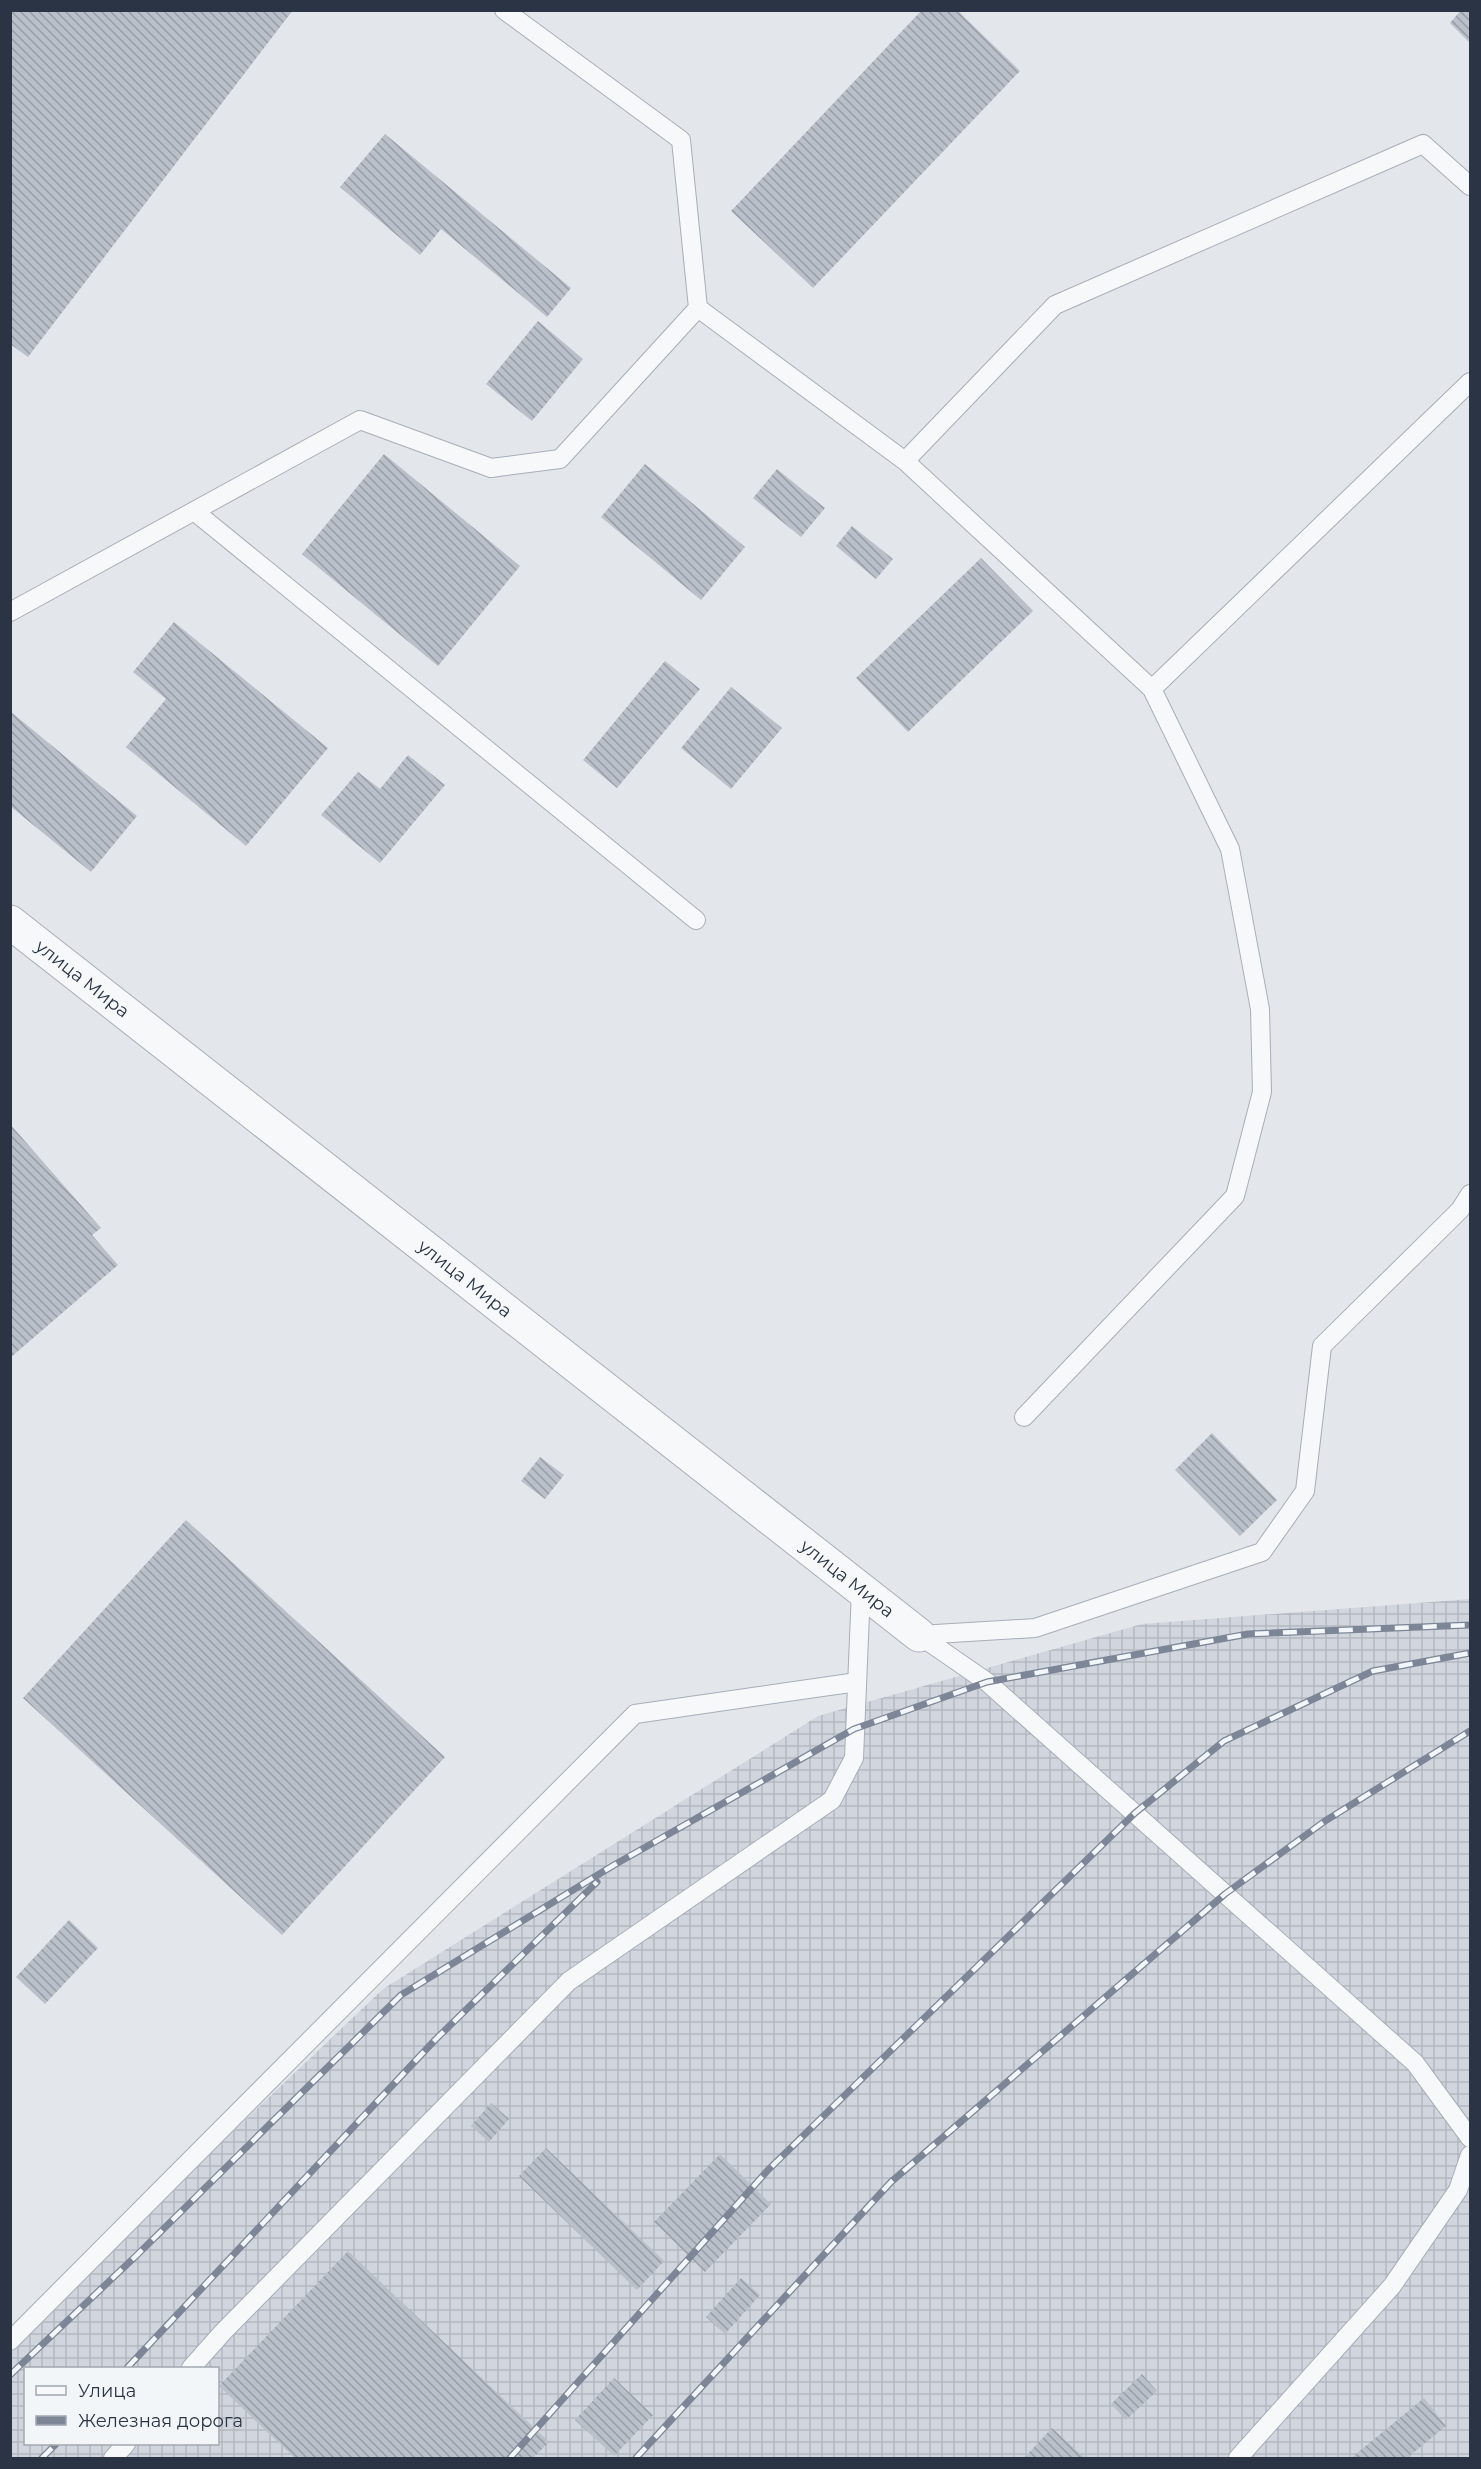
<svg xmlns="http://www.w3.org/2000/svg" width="1481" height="2469" viewBox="0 0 1481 2469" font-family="Montserrat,sans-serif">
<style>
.industrial{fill:url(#industrial-grid);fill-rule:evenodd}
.building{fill:url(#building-back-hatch)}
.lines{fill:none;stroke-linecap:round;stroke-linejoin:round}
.service-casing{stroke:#a8aeb7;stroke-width:20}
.minor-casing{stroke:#a8aeb7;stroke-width:35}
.service{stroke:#f6f8fa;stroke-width:18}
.minor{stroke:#f6f8fa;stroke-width:33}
.rail-casing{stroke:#7c8696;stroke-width:7}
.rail{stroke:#f3f6f9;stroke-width:4.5;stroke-dasharray:14;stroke-linecap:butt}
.labels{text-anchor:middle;stroke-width:4.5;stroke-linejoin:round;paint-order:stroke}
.street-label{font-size:18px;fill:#2a3445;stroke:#f3f6f9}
</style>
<defs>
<pattern id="industrial-grid" width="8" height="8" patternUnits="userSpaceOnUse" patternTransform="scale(1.5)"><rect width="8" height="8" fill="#d1d6de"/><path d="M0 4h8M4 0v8" fill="none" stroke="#b4b8c0"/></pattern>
<pattern id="building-back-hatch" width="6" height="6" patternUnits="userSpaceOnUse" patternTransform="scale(1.5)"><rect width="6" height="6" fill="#bac0ca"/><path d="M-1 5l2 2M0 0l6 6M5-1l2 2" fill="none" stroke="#979da6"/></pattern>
</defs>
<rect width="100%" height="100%" fill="#e3e7ec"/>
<path class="industrial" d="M1470,1599V2458H11V2342L383,1989L818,1716L1142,1624ZM26,2368H218V2444H26Z"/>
<path class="building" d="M10,10H293L28,357L10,344Z
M922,10H957L1020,71L813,288L731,211Z
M1461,10H1470V43L1450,23Z
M385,134L571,288L547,317L441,229L420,255L340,187Z
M538,321L583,359L532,421L486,384Z
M384,454L520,566L438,666L302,554Z
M645,464L745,547L701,600L601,517Z
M777,469L825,508L801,537L753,498Z
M852,526L893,559L876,579L836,546Z
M981,558L1033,611L908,732L856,678Z
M174,622L328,748L246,846L126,747L166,699L133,672Z
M665,661L700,689L617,788L583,760Z
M731,687L782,728L731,789L681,748Z
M10,711L137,816L91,872L10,806Z
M408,755L445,785L380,863L321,815L358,772L380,789Z
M10,1124L101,1228L92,1235L118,1265L10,1358Z
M1212,1433L1277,1500L1240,1536L1175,1470Z
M540,1457L564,1475L545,1499L521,1481Z
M186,1520L445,1757L282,1935L23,1698Z
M69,1920L98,1948L45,2004L16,1977Z
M491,2103L509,2119L489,2142L471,2126Z
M546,2148L664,2261L637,2290L519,2176Z
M720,2154L771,2204L705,2272L654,2222Z
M348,2251L549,2442L533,2458H295L219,2386Z
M741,2278L760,2295L725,2334L706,2317Z
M1142,2374L1157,2391L1126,2420L1111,2404Z
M614,2378L653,2415L614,2456L575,2420Z
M1424,2398L1446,2426L1407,2458H1351Z
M1052,2428L1085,2458H1024Z"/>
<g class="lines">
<defs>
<path id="service" d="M698,308L905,461L1152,689L1230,849L1260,1009L1262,1092L1235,1196L1024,1417
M905,461L1055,305L1423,144L1470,186
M194,511L696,920
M10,612L360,420L491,468L560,459L698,308L681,140L504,10
M1152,689L1470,382
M919,1635L1035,1628L1262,1552L1305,1491L1322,1346L1460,1210L1470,1194
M919,1635L987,1682L1415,2063L1470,2138
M10,2341L635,1714L857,1682
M191,2368L223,2332L569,1981L832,1800L854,1758L861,1590
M113,2458L126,2444
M1238,2458L1392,2286L1458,2190L1470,2155"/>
<g id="minor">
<path id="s1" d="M10,922L919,1635"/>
</g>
</defs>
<use href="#service" class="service-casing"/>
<use href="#minor" class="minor-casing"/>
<use href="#service" class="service"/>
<use href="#minor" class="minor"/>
<defs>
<path id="rail" d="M127,2368L435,2040L597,1882
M10,2375L138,2254L401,1995L614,1865L854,1729L987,1682L1248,1634L1470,1625
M42,2458L56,2444
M510,2458L768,2170L1135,1813L1224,1741L1373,1671L1470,1653
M636,2458L891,2182L1225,1894L1325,1821L1470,1731"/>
</defs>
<use href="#rail" class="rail-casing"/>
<use href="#rail" class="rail"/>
</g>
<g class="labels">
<g class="street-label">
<text dy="6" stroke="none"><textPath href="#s1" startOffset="92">улица Мира</textPath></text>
<text dy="6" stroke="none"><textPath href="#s1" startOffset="578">улица Мира</textPath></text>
<text dy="6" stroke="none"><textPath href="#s1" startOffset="1064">улица Мира</textPath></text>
</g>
</g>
<rect width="1481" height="2469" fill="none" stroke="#2a3445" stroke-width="24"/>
<rect x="24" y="2367" width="195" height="78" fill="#f3f6f9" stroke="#a3a8b1" stroke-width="1.5"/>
<rect x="36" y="2386" width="30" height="9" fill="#f6f8fa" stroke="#a3a8b1" stroke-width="1.5"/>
<text x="78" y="2397" font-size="18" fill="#2a3445">Улица</text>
<rect x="36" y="2416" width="30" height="9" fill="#7c8696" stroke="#a3a8b1" stroke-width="1.5"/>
<text x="78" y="2427" font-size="18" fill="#2a3445">Железная дорога</text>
</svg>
